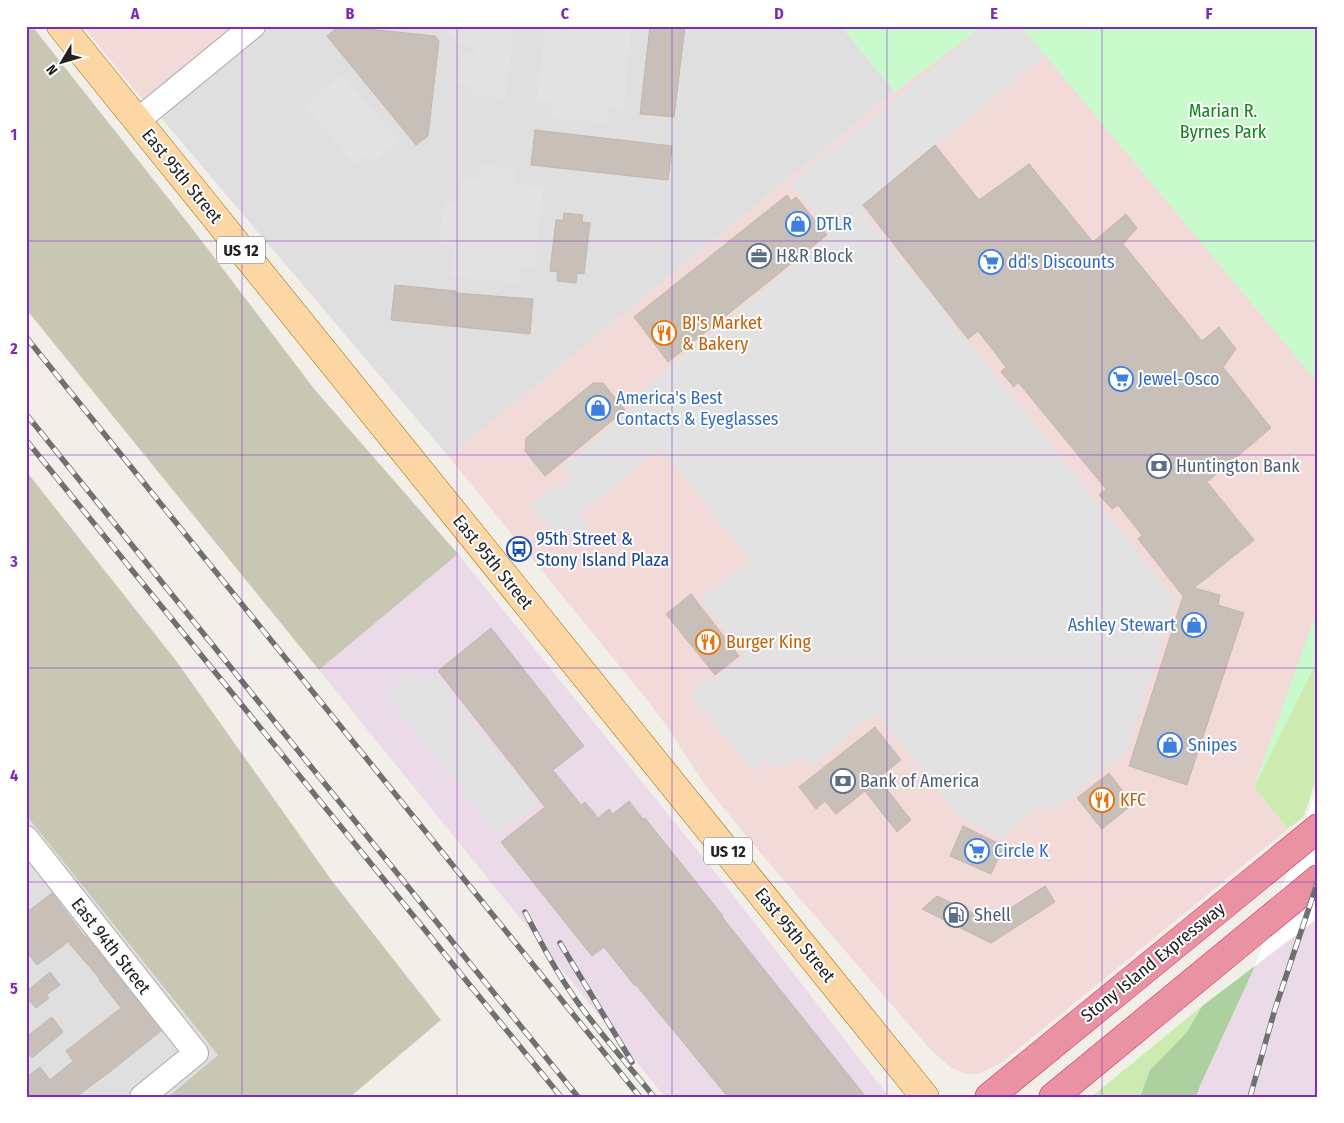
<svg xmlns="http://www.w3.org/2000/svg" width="1344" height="1123" viewBox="0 0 1344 1123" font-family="'Fira Sans Condensed',sans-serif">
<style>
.residential{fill:#e0dfdf}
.commercial{fill:#f2dad9}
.industrial{fill:#ebdbe8}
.construction{fill:#c7c7b4}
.grass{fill:#cdebb0}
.forest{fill:#add19e}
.park{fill:#c8facc}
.parking{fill:#e2e2e2}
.pier{fill:#fff}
.building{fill:#c7bfb8;stroke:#c4b6ab}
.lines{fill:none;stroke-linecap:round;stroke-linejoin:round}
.minor-casing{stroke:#a9a9a9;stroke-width:26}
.major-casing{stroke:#a06b00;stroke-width:29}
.highway-casing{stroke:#dc2a67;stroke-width:29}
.minor{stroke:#fff;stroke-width:24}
.major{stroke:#fcd6a4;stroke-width:28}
.highway{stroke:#e892a2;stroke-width:28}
.rail-casing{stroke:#707070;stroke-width:5.5}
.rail{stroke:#fff;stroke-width:4;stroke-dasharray:11;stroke-linecap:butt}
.grid{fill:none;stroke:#7b2cbf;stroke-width:1;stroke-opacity:0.55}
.labels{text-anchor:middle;stroke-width:4;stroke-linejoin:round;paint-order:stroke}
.shield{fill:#fff;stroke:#646464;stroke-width:1}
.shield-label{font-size:16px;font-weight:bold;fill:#222}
.park-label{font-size:18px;fill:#0c8416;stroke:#fff}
.street-label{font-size:18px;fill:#222;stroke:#fff}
.shop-label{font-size:18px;fill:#366cbe;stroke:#fff;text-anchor:start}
.service-label{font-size:18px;fill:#4e5e75;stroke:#fff;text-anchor:start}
.food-label{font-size:18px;fill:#c56008;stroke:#fff;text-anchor:start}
.transit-label{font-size:18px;fill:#164399;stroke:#fff;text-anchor:start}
.neatline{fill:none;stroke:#7b2cbf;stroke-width:2}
.grid-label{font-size:16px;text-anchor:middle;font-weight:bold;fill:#7b2cbf}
</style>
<rect width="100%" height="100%" fill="#f2efe9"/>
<path class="residential" d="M246,26H841L895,92L449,457L150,105Z
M26,815L219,1056L168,1097H26Z"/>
<path class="commercial" d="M83,26H236L143,100Z
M976,26H1025L1318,382V607L1254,788L1288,829L1001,1063L978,1074H966L951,1068L930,1049L751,842L705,785L666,725L644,696L449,457Z"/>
<path class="industrial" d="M458,554L726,886L889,1097H665L319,670Z
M1318,918V1097H1196L1200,1086L1255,966Z"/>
<path class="construction" d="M26,26H32L191,227L315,390L458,554L319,670L26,309Z
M26,471L177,662L332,881L441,1020L350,1097H168L218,1055L26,815Z"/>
<path class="grass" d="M1318,607V773L1304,816L1288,829L1254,788Z
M1202,1006L1187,1032L1150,1070L1140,1097H1091Z"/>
<path class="forest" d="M1255,966L1200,1086L1196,1097H1140L1150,1070L1187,1032L1202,1006Z"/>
<path class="park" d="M841,26H983L895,92Z
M1021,26H1318V383Z
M1318,607V659L1254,788Z"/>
<path class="parking" d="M448,26H495L514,29L505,98L473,94V86L458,84L462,53L476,54L477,48L461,45L450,35Z
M545,26H631L624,109L609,107L608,123L550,118L552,102L537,101Z
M985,26H1020L1045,56L860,207L1175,599L1127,752L1059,806L1036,809L1001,838L960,818L876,713L810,767L802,756L786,768L766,763L754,771L689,694L709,676L713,681L745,655L700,599L750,559L660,448L580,514L590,527L577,536L573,533L562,542L530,505L554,486L559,489L570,479L561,468L632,409L627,402L831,235L790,184Z
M342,74L399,141L373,163L366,155L354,164L305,105Z
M481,165L517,169L515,184L543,187L534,269L520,267L518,283L451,276L454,247L439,245L444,202L459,204L462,177L479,179Z
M412,671L422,682L433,673L538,802L498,834L385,693Z"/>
<path class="pier" d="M1318,784V918L1255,966Z"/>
<path class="building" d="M339,26L435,36L439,41L428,136L416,145L327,36Z
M650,26H685L674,117L640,114Z
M535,130L672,146L668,180L531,165Z
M935,145L979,200L1029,164L1093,242L1126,214L1137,228L1123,244L1202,341L1219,327L1236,349L1223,367L1271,428L1207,482L1254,540L1194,588L1220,595L1218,605L1244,613L1187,785L1129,766L1183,596L1138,539L1142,535L1118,505L1112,509L1099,495L1106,489L1018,382L1014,387L1001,372L1006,367L978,331L968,339L863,205Z
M787,195L791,201L796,197L827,235L668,362L634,317Z
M564,213L583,215L582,222L590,223L584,274L577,273L576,283L557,281L558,272L550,271L556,220H563Z
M395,285L456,291V293L533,299L530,334L391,320Z
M593,383H603L625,410L545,476L525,451L526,438Z
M691,594L739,656L715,675L666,614Z
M491,628L584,746L553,770L581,805L585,802L598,818L609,809L613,814L629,801L643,819L645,818L723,916L722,917L866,1097H728L636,985L635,986L604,947L592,956L501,842L545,807L438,671Z
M875,727L901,760L878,778L911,820L897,832L865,791L836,814L825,801L816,809L799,787Z
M1109,773L1128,798L1123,802L1128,808L1102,829L1077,798Z
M963,826L1004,846L991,874L950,856Z
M1045,886L1055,902L991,943L922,909L937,896L990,921Z
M52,893L85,937L86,936L161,1031L111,1071L76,1097H26V1078L40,1067L50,1080L73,1061L66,1051L121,1008L99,980L100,979L68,942L37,965L26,951V913Z
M50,972L60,985L46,995L49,998L36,1008L26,997V992Z
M52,1017L63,1032L32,1058L26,1051V1037Z"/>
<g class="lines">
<defs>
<path id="minor" d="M137,121L253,26
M26,838L196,1053L142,1097"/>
<path id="major" d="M61,26L925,1097"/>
<path id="highway" d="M989,1097L1318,828
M1053,1097L1318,879"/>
</defs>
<use href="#minor" class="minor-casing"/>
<use href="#major" class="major-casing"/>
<use href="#highway" class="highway-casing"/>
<use href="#minor" class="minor"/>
<use href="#major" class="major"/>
<use href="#highway" class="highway"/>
<defs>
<path id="rail" d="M26,337L640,1097
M26,414L578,1097
M26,440L561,1097
M525,912C542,945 559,977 581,1007C604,1038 630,1067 654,1097
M560,943L632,1062
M1250,1097L1275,1009L1318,881"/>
</defs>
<use href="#rail" class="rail-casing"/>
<use href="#rail" class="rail"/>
</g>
<path class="grid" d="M242,26V1097M457,26V1097M672,26V1097M887,26V1097M1102,26V1097M26,241H1318M26,455H1318M26,668H1318M26,882H1318"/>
<defs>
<symbol id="shop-ring" viewBox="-11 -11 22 22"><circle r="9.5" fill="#fff" stroke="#3f7fe0" stroke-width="1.5"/><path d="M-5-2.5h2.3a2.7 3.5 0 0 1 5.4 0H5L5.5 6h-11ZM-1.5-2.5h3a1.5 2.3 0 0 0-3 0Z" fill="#3f7fe0"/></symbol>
<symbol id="office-ring" viewBox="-11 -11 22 22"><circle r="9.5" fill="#fff" stroke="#5c6f8a" stroke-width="1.5"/><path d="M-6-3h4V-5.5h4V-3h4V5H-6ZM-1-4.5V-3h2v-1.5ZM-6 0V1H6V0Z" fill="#5c6f8a"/></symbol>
<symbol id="supermarket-ring" viewBox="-11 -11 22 22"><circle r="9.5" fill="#fff" stroke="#3f7fe0" stroke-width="1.5"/><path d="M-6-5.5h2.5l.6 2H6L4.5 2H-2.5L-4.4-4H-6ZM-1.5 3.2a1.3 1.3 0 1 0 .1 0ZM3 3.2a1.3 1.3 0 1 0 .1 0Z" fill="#3f7fe0"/></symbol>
<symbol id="restaurant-ring" viewBox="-11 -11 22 22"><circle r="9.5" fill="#fff" stroke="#e8710a" stroke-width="1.5"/><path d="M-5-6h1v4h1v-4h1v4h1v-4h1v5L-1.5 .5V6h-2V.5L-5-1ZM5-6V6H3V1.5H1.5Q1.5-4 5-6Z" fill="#e8710a"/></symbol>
<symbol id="bank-ring" viewBox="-11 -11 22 22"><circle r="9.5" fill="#fff" stroke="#5c6f8a" stroke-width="1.5"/><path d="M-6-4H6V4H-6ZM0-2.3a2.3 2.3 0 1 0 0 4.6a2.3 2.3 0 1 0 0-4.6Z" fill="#5c6f8a"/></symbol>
<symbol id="bus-ring" viewBox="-11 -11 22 22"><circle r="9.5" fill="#fff" stroke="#1a4fb4" stroke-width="1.5"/><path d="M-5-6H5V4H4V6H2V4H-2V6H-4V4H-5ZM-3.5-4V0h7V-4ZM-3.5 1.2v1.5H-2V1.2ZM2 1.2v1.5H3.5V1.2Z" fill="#1a4fb4"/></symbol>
<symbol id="fuel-ring" viewBox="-11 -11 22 22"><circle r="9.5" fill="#fff" stroke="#5c6f8a" stroke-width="1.5"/><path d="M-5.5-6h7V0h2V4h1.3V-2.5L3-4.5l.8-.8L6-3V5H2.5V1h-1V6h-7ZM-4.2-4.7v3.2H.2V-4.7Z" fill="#5c6f8a"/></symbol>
</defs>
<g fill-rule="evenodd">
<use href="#shop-ring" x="784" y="210" width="28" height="28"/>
<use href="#office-ring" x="745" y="242" width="28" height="28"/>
<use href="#supermarket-ring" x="977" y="248" width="28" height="28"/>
<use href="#restaurant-ring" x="650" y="319" width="28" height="28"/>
<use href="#supermarket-ring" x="1107" y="365" width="28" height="28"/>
<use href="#shop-ring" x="584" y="394" width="28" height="28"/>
<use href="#bank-ring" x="1145" y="452" width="28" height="28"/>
<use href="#bus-ring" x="505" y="535" width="28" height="28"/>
<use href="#shop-ring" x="1180" y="611" width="28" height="28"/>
<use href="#restaurant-ring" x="694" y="628" width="28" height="28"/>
<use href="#shop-ring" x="1156" y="731" width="28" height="28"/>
<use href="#bank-ring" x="829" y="767" width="28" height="28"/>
<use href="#restaurant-ring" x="1088" y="786" width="28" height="28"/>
<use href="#supermarket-ring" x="963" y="837" width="28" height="28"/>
<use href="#fuel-ring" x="942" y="901" width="28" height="28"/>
</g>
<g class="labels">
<g class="shield">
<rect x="217" y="236.5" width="48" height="27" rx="4"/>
<rect x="704" y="837.5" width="48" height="27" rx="4"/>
</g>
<g class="shield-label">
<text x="241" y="256">US 12</text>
<text x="728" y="857">US 12</text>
</g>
<g class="park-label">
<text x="1223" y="117">Marian R.<tspan x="1223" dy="21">Byrnes Park</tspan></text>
</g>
<g class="street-label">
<text transform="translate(182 176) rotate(51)" y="6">East 95th Street</text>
<text transform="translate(493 562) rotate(51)" y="6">East 95th Street</text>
<text transform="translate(795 935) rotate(51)" y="6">East 95th Street</text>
<text transform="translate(111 946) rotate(52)" y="6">East 94th Street</text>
<text transform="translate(1153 962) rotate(-39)" y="6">Stony Island Expressway</text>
</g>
<g class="shop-label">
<text x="816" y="230">DTLR</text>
<text x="1008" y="268">dd's Discounts</text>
<text x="1138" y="385">Jewel-Osco</text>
<text x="616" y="404">America's Best<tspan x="616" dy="21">Contacts &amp; Eyeglasses</tspan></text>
<text x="1176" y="631" text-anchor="end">Ashley Stewart</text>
<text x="1188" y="751">Snipes</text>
<text x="994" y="857">Circle K</text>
</g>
<g class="service-label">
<text x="776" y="262">H&amp;R Block</text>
<text x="1176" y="472">Huntington Bank</text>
<text x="860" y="787">Bank of America</text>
<text x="974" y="921">Shell</text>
</g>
<g class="food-label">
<text x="682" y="329">BJ's Market<tspan x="682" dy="21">&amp; Bakery</tspan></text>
<text x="726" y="648">Burger King</text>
<text x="1120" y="806">KFC</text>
</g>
<g class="transit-label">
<text x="536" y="545">95th Street &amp;<tspan x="536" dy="21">Stony Island Plaza</tspan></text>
</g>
</g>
<rect width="1344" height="1123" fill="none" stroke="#ffffff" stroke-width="55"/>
<g transform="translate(62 62) rotate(232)" stroke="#ffffff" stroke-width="4" paint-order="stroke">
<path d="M0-4L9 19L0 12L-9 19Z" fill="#222222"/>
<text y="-8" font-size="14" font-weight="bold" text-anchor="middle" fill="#222222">N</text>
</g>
<rect x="28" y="28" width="1288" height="1068" class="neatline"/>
<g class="grid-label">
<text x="135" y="19">A</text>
<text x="350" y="19">B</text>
<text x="565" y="19">C</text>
<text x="779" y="19">D</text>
<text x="994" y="19">E</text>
<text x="1209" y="19">F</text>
<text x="14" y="140">1</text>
<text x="14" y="354">2</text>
<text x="14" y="567">3</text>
<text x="14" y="781">4</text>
<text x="14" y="994">5</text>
</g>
</svg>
